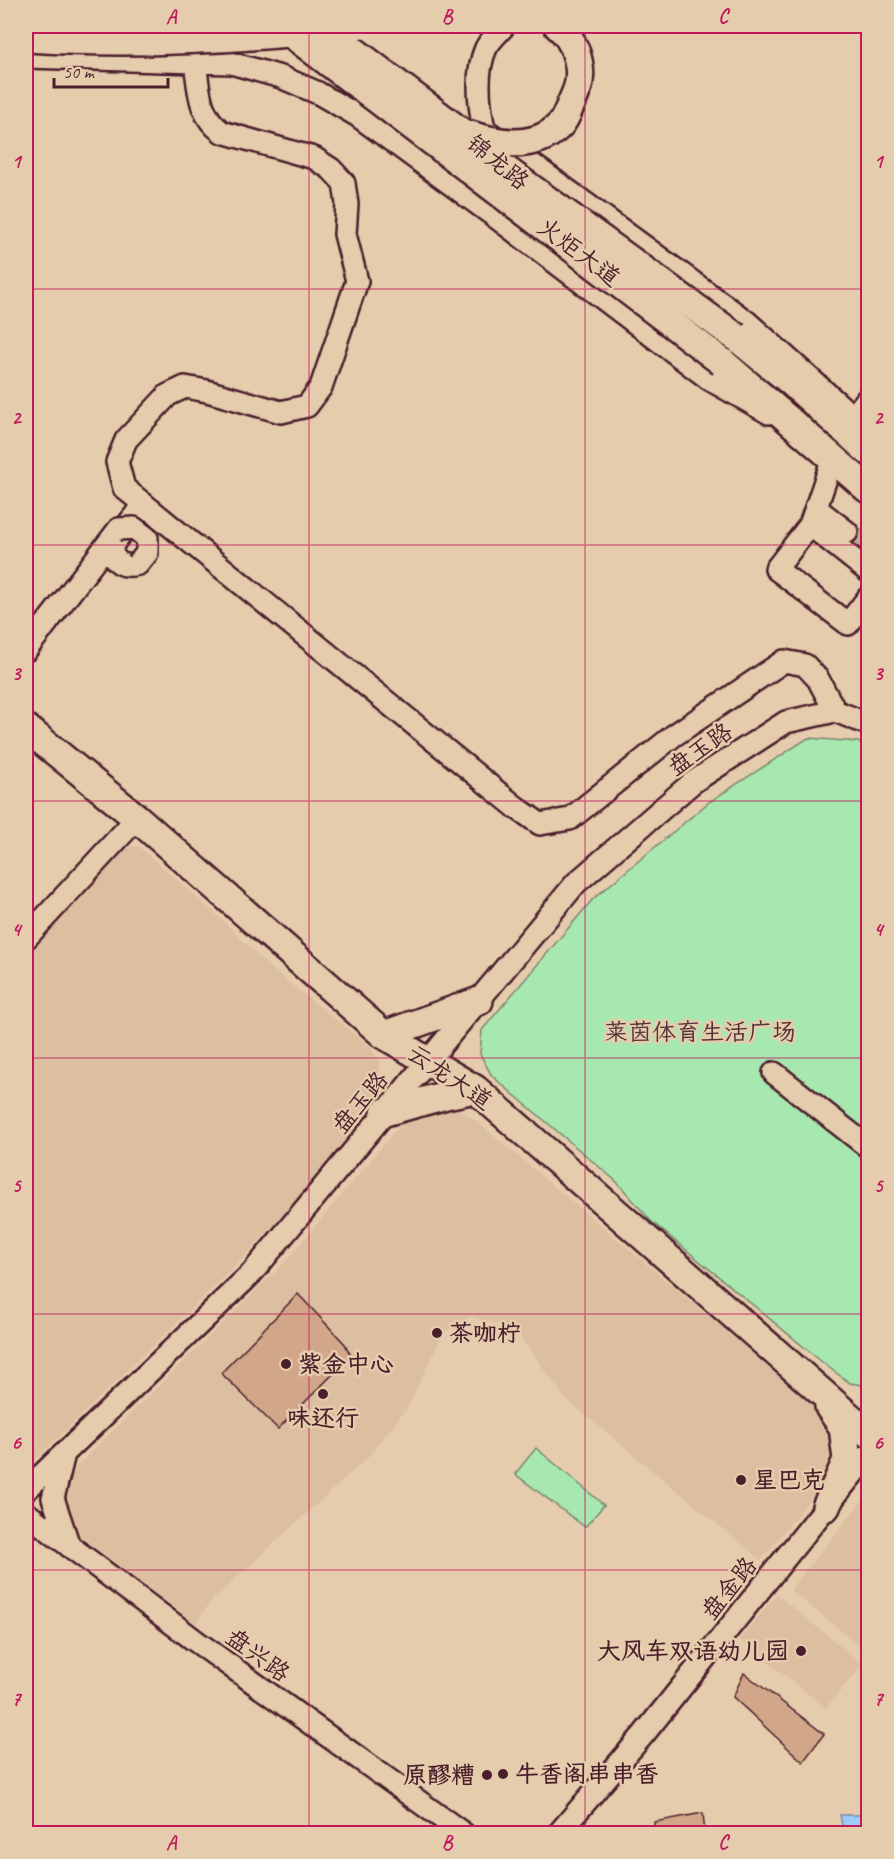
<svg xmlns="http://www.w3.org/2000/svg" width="894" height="1859" viewBox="0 0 894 1859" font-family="Caveat,'LXGW WenKai TC',sans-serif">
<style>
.built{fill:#dcbea0}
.green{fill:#a7e8b1;stroke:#78846e;stroke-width:1.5}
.water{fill:#9ccdf8;stroke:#7b87a6;stroke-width:1.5}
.building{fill:#d2a789;stroke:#4a1f2b;stroke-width:1.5}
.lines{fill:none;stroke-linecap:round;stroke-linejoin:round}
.minor-tunnel{stroke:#c6a993;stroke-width:21;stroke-dasharray:21 10;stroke-linecap:butt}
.minor-casing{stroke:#4a1f2b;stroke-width:26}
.major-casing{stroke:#4a1f2b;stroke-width:32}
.minor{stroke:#e5ccad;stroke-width:21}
.major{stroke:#e5ccad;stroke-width:27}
.minor-bridge-casing{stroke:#4a1f2b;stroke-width:26;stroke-linecap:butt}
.major-bridge-casing{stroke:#4a1f2b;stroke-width:32;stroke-linecap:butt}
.minor-bridge{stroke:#e5ccad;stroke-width:21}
.major-bridge{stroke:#e5ccad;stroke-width:27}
.grid{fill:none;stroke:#c2185b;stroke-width:1.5;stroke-opacity:0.55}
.poi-dot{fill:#4a1f2b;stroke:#e5ccad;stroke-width:2}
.labels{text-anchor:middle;stroke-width:5;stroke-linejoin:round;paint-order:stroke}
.street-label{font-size:24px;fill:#4a1f2b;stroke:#e5ccad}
.park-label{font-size:24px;fill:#533338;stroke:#e5ccad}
.poi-label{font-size:24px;font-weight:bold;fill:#4a1f2b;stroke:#e5ccad;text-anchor:start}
.neatline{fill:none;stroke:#c2185b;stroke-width:2}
.grid-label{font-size:20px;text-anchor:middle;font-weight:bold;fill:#c2185b}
</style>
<rect width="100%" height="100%" fill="#e5ccad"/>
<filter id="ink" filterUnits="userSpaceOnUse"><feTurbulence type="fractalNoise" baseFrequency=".0167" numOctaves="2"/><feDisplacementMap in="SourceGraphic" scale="12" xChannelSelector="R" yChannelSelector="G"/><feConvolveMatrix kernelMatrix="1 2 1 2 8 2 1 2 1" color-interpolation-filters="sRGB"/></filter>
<g filter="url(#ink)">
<path class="built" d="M138,846L216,914L268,966L367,1044L379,1061L381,1086L369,1108L310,1186L238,1263L33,1462L26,1467V950L121,847Z
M428,1106H454L476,1121L825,1414L836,1437V1466L761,1560L566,1399L515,1330L472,1316L443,1333L407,1408L366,1459L214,1598L195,1623L77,1534L64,1511V1487L79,1464L286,1261L403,1122Z
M868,1494V1652L790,1590Z
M777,1595L863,1664L826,1708L739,1639Z"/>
<path class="green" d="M808,738L858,742L868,749V1386L850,1383L827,1366L651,1221L617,1182L492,1076L480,1054L482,1030L593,899L709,802Z
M536,1448L604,1505L585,1527L515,1474Z"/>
<path class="water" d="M840,1815H868V1833H844Z"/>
<path class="building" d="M854,524L868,535V551L865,556L842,539Z
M298,1294L345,1344L351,1356L278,1429L221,1373Z
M744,1673L824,1734L803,1762L733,1697Z
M703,1813L705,1834H654V1822Z"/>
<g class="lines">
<path class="minor-tunnel" d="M847,532L868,548"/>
<defs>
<path id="minor" d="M504,26C499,32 490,40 486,48C475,72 479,105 484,129L747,322L853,417L868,435
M26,57L231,63L281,77L318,93L358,116L497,218L709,379L769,413
M195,62C199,88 198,115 222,132L314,158L331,169L344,183L347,204L345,234L357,281L321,387L307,406L281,412L207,391L185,387L168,395L126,440L117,462L124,488L517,808L540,824L570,819L673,736L784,661L805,665L818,679L835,711
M853,417L868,398
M833,458L810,525L776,569L848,624L868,598
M816,508L847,532
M810,525L868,571
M138,564C123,568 111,562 112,545L143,505
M26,650L119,529
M26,938L137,818
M774,1073L868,1147
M64,1454L53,1498L69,1546
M26,1490L251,1274L576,883L693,782L786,722L835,711L868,724
M26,1513L193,1639L464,1834
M558,1834L643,1735L868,1455"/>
<path id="major" d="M558,26C573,37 582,63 579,82C578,89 574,97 571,104
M736,337L790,381L868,451
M722,362L868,489
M26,728L137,818L384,1035L475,1089L868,1433
M384,1035L479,1001
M385,1112L446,1095L475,1089
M826,1507L847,1460L843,1427L829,1407"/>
</defs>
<use href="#minor" class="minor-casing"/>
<use href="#major" class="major-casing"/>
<use href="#minor" class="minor"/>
<use href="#major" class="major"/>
<defs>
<path id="minor-bridge" d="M119,529L134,528L147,538V553L138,564"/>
<path id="major-bridge" d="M281,26L722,362
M321,26L461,132L499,165L736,337
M26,38C135,45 246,39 355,26
M467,134C497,144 535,151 560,125C565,120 568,111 571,104"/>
</defs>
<use href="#minor-bridge" class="minor-bridge-casing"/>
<use href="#major-bridge" class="major-bridge-casing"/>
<use href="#minor-bridge" class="minor-bridge"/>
<use href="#major-bridge" class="major-bridge"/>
</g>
</g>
<path class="grid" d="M309,26V1834M585,26V1834M26,289H868M26,545H868M26,801H868M26,1058H868M26,1314H868M26,1570H868"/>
<g class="poi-dot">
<circle cx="437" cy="1333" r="6"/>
<circle cx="286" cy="1364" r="6"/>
<circle cx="323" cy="1394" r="6"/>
<circle cx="741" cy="1480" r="6"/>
<circle cx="801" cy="1651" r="6"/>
<circle cx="503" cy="1774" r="6"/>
<circle cx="487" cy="1775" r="6"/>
</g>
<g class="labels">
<g class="street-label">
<text transform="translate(498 162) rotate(39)" y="8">锦龙路</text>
<text transform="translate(579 252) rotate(37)" y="8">火炬大道</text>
<text transform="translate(700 749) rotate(-35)" y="8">盘玉路</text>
<text transform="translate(450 1077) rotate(34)" y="8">云龙大道</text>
<text transform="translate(360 1102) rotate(-50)" y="8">盘玉路</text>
<text transform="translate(729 1588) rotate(-51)" y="8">盘金路</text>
<text transform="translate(258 1655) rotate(36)" y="8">盘兴路</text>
</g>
<g class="park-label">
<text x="700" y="1040">莱茵体育生活广场</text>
</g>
<g class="poi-label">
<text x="449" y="1341">茶咖柠</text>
<text x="298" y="1372">紫金中心</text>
<text x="323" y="1426" text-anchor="middle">味还行</text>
<text x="753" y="1488">星巴克</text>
<text x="789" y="1659" text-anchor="end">大风车双语幼儿园</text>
<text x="515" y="1782">牛香阁串串香</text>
<text x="475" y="1783" text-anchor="end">原醪糟</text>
</g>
</g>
<rect width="894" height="1859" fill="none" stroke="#e5ccad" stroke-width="66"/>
<path d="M54 78v9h114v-9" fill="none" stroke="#4a1f2b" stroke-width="3"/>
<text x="63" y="78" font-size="18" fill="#4a1f2b" stroke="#e5ccad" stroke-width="4.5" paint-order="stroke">50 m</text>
<rect x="33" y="33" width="828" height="1793" class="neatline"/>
<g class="grid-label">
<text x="171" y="23">A</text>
<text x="447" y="23">B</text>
<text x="723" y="23">C</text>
<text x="16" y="168">1</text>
<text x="878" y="168">1</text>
<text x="16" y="424">2</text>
<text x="878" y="424">2</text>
<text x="16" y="680">3</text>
<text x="878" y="680">3</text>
<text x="16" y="936">4</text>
<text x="878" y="936">4</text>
<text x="16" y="1192">5</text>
<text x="878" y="1192">5</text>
<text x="16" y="1449">6</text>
<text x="878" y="1449">6</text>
<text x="16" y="1705">7</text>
<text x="878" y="1705">7</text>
<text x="171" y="1849">A</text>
<text x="447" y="1849">B</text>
<text x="723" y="1849">C</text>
</g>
</svg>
